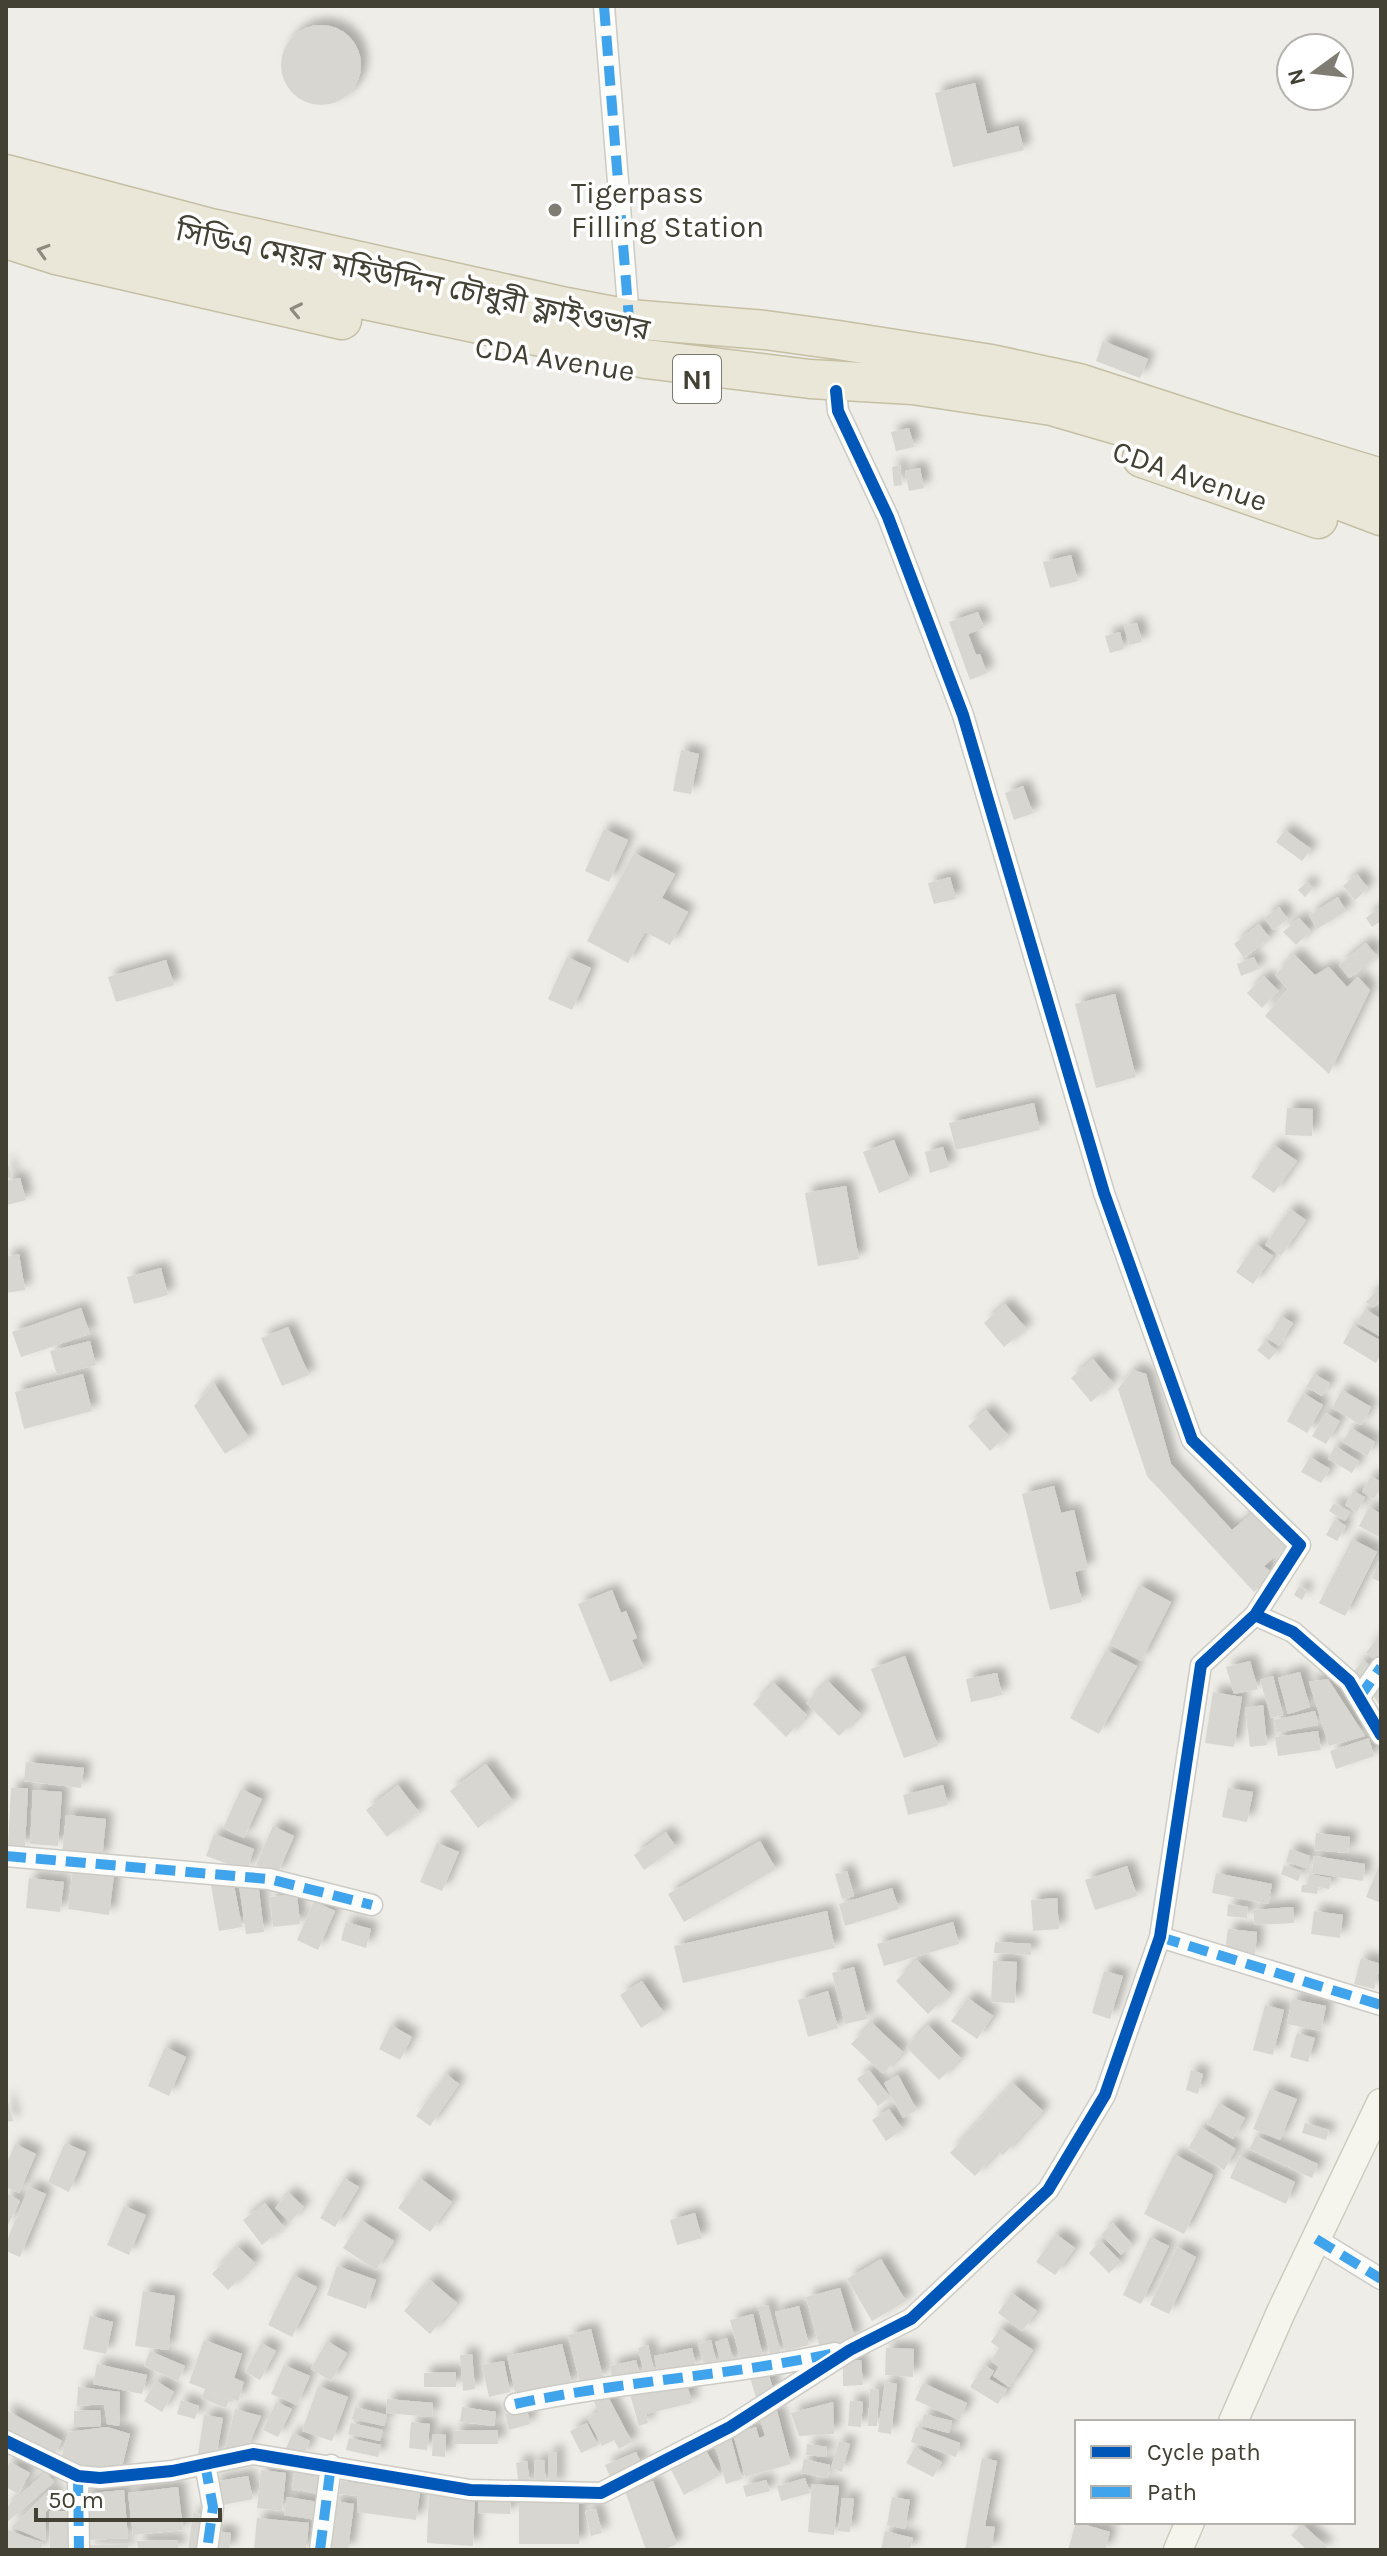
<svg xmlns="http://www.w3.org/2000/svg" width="1387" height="2556" viewBox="0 0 1387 2556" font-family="Karla,'Noto Sans Bengali',sans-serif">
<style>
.building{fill:#d8d6d0;filter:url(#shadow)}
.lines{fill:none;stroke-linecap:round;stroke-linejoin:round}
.street-casing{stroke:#cccbc5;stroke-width:23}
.secondary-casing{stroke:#cdccbf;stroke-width:31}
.highway-casing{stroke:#c5bfa3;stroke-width:41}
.street{stroke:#fcfcfb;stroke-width:20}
.secondary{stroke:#f6f5ed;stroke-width:28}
.highway{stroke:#eae7d9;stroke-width:38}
.quiet{stroke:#3fa4eb;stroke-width:10;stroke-dasharray:20 10;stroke-linecap:butt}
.cycleway-casing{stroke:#fff;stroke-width:17}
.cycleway{stroke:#0057b8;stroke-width:12}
.oneway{stroke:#8e8b7e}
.poi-dot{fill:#7f7d73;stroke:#fff;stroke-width:3}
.labels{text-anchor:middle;stroke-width:7;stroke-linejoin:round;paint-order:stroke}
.shield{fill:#fff;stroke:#7b7971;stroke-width:2}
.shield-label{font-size:28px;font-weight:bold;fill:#434034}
.poi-label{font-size:30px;fill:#434034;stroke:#fff;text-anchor:start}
.street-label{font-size:30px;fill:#434034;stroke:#fff}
</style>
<defs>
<filter id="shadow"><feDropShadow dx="7" dy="-7" stdDeviation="4" flood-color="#0004"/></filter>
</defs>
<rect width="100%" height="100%" fill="#eeede7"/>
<path class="building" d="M281 65a40 40 0 1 1 80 0a40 40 0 1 1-80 0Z
M975,83L987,134L1018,126L1024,150L953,167L935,93Z
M1103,341L1148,359L1140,378L1096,361Z
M909,428L914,447L896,451L891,432Z
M900,465L902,485L894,486L892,467Z
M920,468L924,488L909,491L905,471Z
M1071,555L1078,581L1050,588L1043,562Z
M978,612L984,628L968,634L976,655L980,654L987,673L970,680L949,622Z
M1137,623L1142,642L1129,645L1124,627Z
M1120,632L1124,649L1110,653L1105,636Z
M681,750L699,754L691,794L673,791Z
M1023,786L1033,813L1014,820L1005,793Z
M604,829L628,840L609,882L585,871Z
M1285,830L1311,849L1302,861L1276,842Z
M634,853L675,874L662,898L688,912L670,945L645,932L628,963L587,941Z
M1357,874L1368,888L1355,900L1343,886Z
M950,877L956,899L934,904L928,883Z
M1307,882L1313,888L1305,897L1298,890Z
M1338,897L1346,911L1317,929L1309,915Z
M1279,907L1288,919L1273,930L1264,918Z
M1379,908L1381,921L1372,927L1366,918Z
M1299,918L1311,931L1296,945L1283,932Z
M1259,924L1270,938L1244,958L1234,944Z
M1366,943L1377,956L1349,978L1339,965Z
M1294,954L1315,975L1329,967L1347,987L1358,977L1370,990L1329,1074L1265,1016L1288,989L1275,975Z
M567,957L591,968L572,1010L548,999Z
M1254,957L1259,969L1241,976L1237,964Z
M166,960L174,985L116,1002L108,977Z
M1264,976L1279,991L1262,1008L1247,993Z
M1115,994L1136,1077L1096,1088L1075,1004Z
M1034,1103L1040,1130L956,1150L949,1123Z
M1287,1108L1313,1109L1312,1136L1285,1135Z
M894,1140L910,1180L879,1193L863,1152Z
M1274,1145L1297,1161L1274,1193L1251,1177Z
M943,1147L949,1167L930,1173L925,1152Z
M6,1159L12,1177L6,1178Z
M20,1178L26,1200L7,1205L6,1181Z
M846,1186L859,1259L818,1266L805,1193Z
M1290,1209L1306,1220L1281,1256L1265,1245Z
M1256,1244L1273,1256L1253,1284L1236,1272Z
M19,1254L25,1290L6,1293V1257Z
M161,1268L168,1295L134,1304L127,1277Z
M1378,1289L1381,1292V1299L1373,1308L1366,1302Z
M1005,1304L1026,1328L1004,1347L984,1323Z
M81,1308L90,1334L21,1357L12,1332Z
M1365,1309L1381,1319V1337L1357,1323Z
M1281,1316L1293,1323L1279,1346L1267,1338Z
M1353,1325L1381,1341V1354L1376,1363L1343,1343Z
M288,1327L309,1375L282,1386L261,1338Z
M90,1341L96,1365L57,1375L50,1351Z
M1265,1341L1277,1351L1269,1360L1257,1350Z
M1093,1359L1113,1383L1091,1402L1071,1378Z
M1133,1370L1146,1374L1171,1464L1232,1530L1253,1513L1286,1547L1264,1566L1273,1574L1254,1592L1147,1476L1118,1389Z
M83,1374L92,1411L24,1429L15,1392Z
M1314,1374L1330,1383L1322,1396L1306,1387Z
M214,1383L249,1438L225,1454L194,1406Z
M1342,1390L1371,1407L1361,1425L1332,1408Z
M1303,1393L1323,1405L1307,1433L1287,1421Z
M986,1410L1008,1435L990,1451L968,1426Z
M1326,1413L1340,1421L1326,1444L1312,1436Z
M1351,1428L1375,1442L1367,1456L1342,1442Z
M1335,1446L1359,1461L1352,1473L1328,1459Z
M1310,1457L1330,1469L1321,1483L1301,1472Z
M1371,1476L1381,1482V1487L1374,1499L1362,1492Z
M1054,1486L1061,1513L1074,1510L1088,1568L1075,1572L1082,1602L1050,1610L1022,1494Z
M1353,1491L1365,1497L1357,1512L1345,1505Z
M1334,1503L1350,1512L1345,1521L1329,1511Z
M1369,1507L1381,1514V1538L1359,1526Z
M1335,1519L1346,1526L1337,1541L1326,1535Z
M1352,1539L1377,1552L1345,1616L1319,1603Z
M1381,1558V1582L1372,1578Z
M1139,1585L1171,1602L1141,1661L1109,1644Z
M1299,1586L1307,1591L1302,1600L1294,1595Z
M612,1590L621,1613L626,1611L637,1638L632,1640L644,1668L610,1682L578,1604Z
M1381,1633V1659L1379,1662L1366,1653Z
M1106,1650L1137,1666L1099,1734L1070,1718Z
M905,1656L938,1746L904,1758L871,1669Z
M1363,1660L1376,1670L1365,1683L1352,1674Z
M1250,1661L1258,1689L1234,1694L1226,1667Z
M1300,1672L1310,1707L1288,1714L1278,1678Z
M997,1673L1002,1695L971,1702L966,1679Z
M1381,1675V1707L1369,1690Z
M1273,1676L1283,1715L1271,1718L1260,1680Z
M1328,1679L1365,1736L1329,1746L1309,1682Z
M828,1681L861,1714L839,1736L806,1703Z
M774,1683L807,1715L786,1737L753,1704Z
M1213,1692L1242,1697L1234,1747L1205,1743Z
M1263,1705L1267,1745L1250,1747L1245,1708Z
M1315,1711L1318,1725L1276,1733L1274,1720Z
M1318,1731L1321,1750L1278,1756L1275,1737Z
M1369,1738L1374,1756L1336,1769L1330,1751Z
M26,1762L84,1768L81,1788L24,1781Z
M486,1764L513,1801L478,1828L450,1791Z
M398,1785L419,1812L387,1837L366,1810Z
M943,1785L948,1805L908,1815L903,1795Z
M11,1788H28L25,1847L8,1846Z
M1228,1788L1253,1792L1247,1822L1222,1817Z
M241,1789L262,1799L244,1838L223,1828Z
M33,1790L62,1792L58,1846L30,1844Z
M66,1815L106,1819L102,1859L62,1855Z
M273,1826L294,1836L277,1875L256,1865Z
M666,1832L676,1847L644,1870L634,1855Z
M1316,1833L1350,1837L1348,1853L1314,1850Z
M214,1834L254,1849L247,1871L206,1856Z
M760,1841L776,1869L684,1922L668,1894Z
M437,1843L459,1852L442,1891L420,1882Z
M1290,1849L1310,1856L1306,1868L1286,1862Z
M1314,1856L1365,1864L1363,1881L1312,1873Z
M1381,1861V1903L1366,1897Z
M1284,1865L1302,1871L1298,1881L1281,1874Z
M1127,1866L1137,1896L1095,1910L1085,1880Z
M73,1869L114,1875L109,1915L68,1909Z
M847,1871L854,1896L842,1899L835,1874Z
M1216,1873L1272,1884L1268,1904L1212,1893Z
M1309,1874L1331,1878L1329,1889L1318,1887L1317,1894L1301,1892L1302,1885H1307Z
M29,1878L64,1882L60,1912L26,1908Z
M233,1880L242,1927L219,1931L211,1885Z
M258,1882L264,1932L246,1934L239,1885Z
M892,1888L899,1909L845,1926L839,1904Z
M297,1894L300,1924L273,1927L270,1897Z
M1057,1898L1059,1929L1033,1931L1031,1900Z
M314,1901L335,1911L318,1950L297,1940Z
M1228,1904L1248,1907L1247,1918L1227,1916Z
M1293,1907L1294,1923L1255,1925L1253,1910Z
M827,1911L835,1948L683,1983L674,1946Z
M1314,1911L1343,1915L1340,1938L1311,1934Z
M346,1922L371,1929L366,1948L341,1940Z
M953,1922L959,1944L884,1966L877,1944Z
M1228,1929L1257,1932L1255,1955L1225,1951Z
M995,1942L1031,1944V1955L994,1953Z
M1361,1958L1381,1964L1374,1989L1354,1984Z
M917,1960L950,1993L928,2014L896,1981Z
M993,1961L1017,1962L1015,2003L991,2002Z
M854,1967L867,2019L845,2024L832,1973Z
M1104,1971L1123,1976L1110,2019L1092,2013Z
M642,1981L664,2013L641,2028L620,1995Z
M828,1991L838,2028L808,2037L798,2000Z
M968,1998L993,2016L977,2039L951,2021Z
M1292,1999L1326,2006L1321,2031L1287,2024Z
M1265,2005L1284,2010L1273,2055L1253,2050Z
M872,2023L903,2052L883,2074L851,2044Z
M391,2025L412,2037L400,2060L379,2049Z
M928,2025L961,2058L939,2080L906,2047Z
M1297,2033L1315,2038L1308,2062L1290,2057Z
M165,2047L186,2057L169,2096L148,2086Z
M869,2070L890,2097L878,2106L857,2079Z
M1191,2070L1203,2074L1198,2094L1186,2090Z
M446,2074L459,2084L430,2126L416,2116Z
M898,2075L917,2110L903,2118L884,2083Z
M1013,2083L1043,2111L1003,2155L998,2151L975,2176L950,2153Z
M1270,2089L1297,2099L1280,2140L1253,2129Z
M6,2094L13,2121L6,2122Z
M1219,2103L1245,2118L1233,2139L1207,2124Z
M889,2109L903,2129L886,2141L872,2120Z
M1305,2123L1329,2130L1326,2140L1302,2133Z
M1201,2127L1236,2149L1224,2170L1188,2148Z
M1256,2136L1318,2164L1312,2178L1249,2149Z
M65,2143L86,2152L69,2192L48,2182Z
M15,2144L36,2154L19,2193L6,2187V2165Z
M1174,2154L1213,2175L1184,2234L1144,2214Z
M1240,2156L1295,2182L1286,2204L1230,2178Z
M344,2178L359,2187L335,2227L320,2218Z
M420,2178L452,2202L430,2232L398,2208Z
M29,2187L46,2194L20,2257L6,2251V2243Z
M6,2193L20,2201L6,2229Z
M289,2193L304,2207L290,2222L275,2208Z
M265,2203L284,2227L262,2245L243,2220Z
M124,2206L146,2215L129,2255L107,2245Z
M695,2213L702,2238L677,2245L670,2220Z
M361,2220L394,2241L376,2270L343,2248Z
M1113,2223L1132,2244L1121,2255L1101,2235Z
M1056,2234L1075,2248L1055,2275L1036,2262Z
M1150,2237L1169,2246L1141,2304L1123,2295Z
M1101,2241L1121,2262L1109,2273L1089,2253Z
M238,2247L255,2263L228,2290L212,2274Z
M1177,2247L1196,2257L1169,2314L1150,2305Z
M881,2259L906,2301L872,2321L847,2279Z
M337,2266L376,2280L366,2309L327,2295Z
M293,2275L317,2287L292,2337L268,2325Z
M430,2280L457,2303L430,2334L404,2311Z
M840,2288L855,2338L820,2348L806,2297Z
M143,2291L175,2296L168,2350L135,2346Z
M1012,2293L1037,2311L1022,2331L998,2313Z
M768,2305L781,2354L771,2357L758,2307Z
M799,2306L809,2345L785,2351L775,2312Z
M753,2314L763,2357L741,2362L730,2320Z
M90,2316L113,2322L106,2354L83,2349Z
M1000,2328L1033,2350L1009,2387L993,2376L999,2367L991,2361L999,2348L991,2342Z
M591,2329L603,2377L580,2383L568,2335Z
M727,2338L734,2362L722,2366L715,2342Z
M204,2340L242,2354L234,2378L244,2382L238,2401L209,2391L229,2400L226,2408L201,2398L205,2389L189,2383Z
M711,2340L717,2365L705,2368L698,2344Z
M327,2341L347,2353L331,2381L311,2369Z
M261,2343L276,2351L260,2380L245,2372Z
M562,2344L572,2384L516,2397L507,2356Z
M648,2345L655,2375L645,2377L638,2348Z
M692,2348L696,2366L658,2374L654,2356Z
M886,2348L914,2349L913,2377L885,2375Z
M150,2351L185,2366L178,2381L144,2366Z
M472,2354L475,2389L463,2391L460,2355Z
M636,2360L640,2375L613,2382L610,2366Z
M861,2360L863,2385L843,2386V2361Z
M504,2361L510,2392L489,2397L482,2365Z
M97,2364L147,2375L142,2394L93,2384Z
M284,2365L310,2376L297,2405L271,2394Z
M984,2365L994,2371L989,2379L1007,2389L998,2404L970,2387Z
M767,2369L775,2395L757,2401L749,2374Z
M456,2372V2387H424V2373Z
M156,2381L174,2392L162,2412L144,2401Z
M885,2382L897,2384L891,2434L878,2432Z
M923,2383L967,2403L959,2420L915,2400Z
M687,2384L692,2403L646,2414L648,2423L639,2426L629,2391L639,2388L641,2395Z
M318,2386L348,2397L332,2441L302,2431Z
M78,2387L120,2392L119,2426L107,2424L104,2404L77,2406Z
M870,2389L879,2390L877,2426H868Z
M607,2395L632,2442L619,2449L614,2440L602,2446L587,2418L599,2412L594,2402Z
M387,2399L433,2403L432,2417L386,2413Z
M181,2400L199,2406L195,2419L177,2414Z
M850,2401L863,2402L861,2427L848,2426Z
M276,2402L292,2409L278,2437L263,2430Z
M833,2402L834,2434L799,2436L791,2413Z
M355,2407L387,2415L384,2426L352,2419Z
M462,2407L496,2412L494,2426L460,2422Z
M235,2409L261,2416L248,2447L224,2455Z
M527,2409L530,2424L509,2430L505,2414Z
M6,2410L62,2441L52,2458L6,2432Z
M100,2410L101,2426L74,2427V2411Z
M777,2411L791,2464L745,2477L733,2434L756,2427L759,2438L765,2436L759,2415Z
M924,2414L952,2421L949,2433L921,2426Z
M204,2415L223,2418L216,2457L198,2454Z
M411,2422L430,2424L427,2450L409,2448Z
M351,2423L383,2430L380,2441L348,2434Z
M587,2423L598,2445L581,2453L570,2431Z
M107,2427L130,2434L120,2475L88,2474L61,2459L68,2432Z
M916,2427L960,2443L956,2457L911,2442Z
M498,2430V2444H454V2431Z
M293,2433L310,2441L303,2456L286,2448Z
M433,2434L446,2435L445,2457L432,2456Z
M349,2438L381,2445L378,2457L346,2450Z
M731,2438L742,2479L726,2484L714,2442Z
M839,2441L850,2444L842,2472L831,2468Z
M807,2444L827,2447L826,2457L806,2455Z
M915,2447L942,2462L933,2477L906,2463Z
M705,2449L720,2475L684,2495L670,2468Z
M557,2452V2486H549L548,2453Z
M636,2452L642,2465L611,2479L605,2465Z
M982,2458L997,2461L985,2526L995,2527L991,2550H965Z
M804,2459L830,2465L827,2478L801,2473Z
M544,2460L546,2485L535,2486L534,2461Z
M527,2461L530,2485L519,2486L516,2463Z
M10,2462L30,2473L18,2494L6,2487V2469Z
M296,2465L329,2471L325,2495L292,2489Z
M261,2470L286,2473L282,2511L257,2508Z
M46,2472L54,2482L6,2523V2507Z
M248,2476L253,2499L218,2506L213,2482Z
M805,2478L810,2493L781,2501L777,2486Z
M766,2480L770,2491L746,2497L743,2486Z
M341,2481L420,2492L416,2520L357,2512L358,2496L339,2494Z
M653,2481L677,2544L662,2550H646L625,2491Z
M812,2484L839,2486L834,2535L808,2532Z
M178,2487L183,2530L133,2535L128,2493Z
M49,2490L58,2496L46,2512L45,2541L12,2527Z
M124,2490L128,2538L86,2540L83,2494Z
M429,2491L475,2493L473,2546L427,2543Z
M479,2495L511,2496L510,2514L478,2513Z
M287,2497L319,2502L317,2520L284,2515Z
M892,2497L910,2500L905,2529L887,2525Z
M519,2498H579V2544H519Z
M842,2498L854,2499L850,2532L838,2531Z
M334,2501L354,2504L348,2550H327Z
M596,2509L602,2533L591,2536L585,2511Z
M49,2511H68L69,2549H50Z
M193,2513L207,2515L203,2550H188Z
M257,2518L309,2523L306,2550H254Z
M1076,2522L1110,2532L1105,2550H1068Z
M1302,2524L1327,2547L1324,2550H1307L1291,2535Z
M8,2530L43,2543L40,2550H6Z
M214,2531L231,2533L229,2550H212Z
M885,2531L913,2538L910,2550L881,2549Z
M178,2540V2550H138L137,2541Z
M128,2544V2550H88V2545Z"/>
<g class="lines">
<defs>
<path id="street" d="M604,6L629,319
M836,391L838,411L888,517L963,715L1104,1193L1192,1440L1300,1545L1255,1615L1293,1632L1349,1681L1381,1735
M1359,1698L1381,1667
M6,1856L269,1879L372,1905
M1160,1937L1381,2005
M1316,2239L1381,2279
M515,2404C621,2381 729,2376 835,2353
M6,2441L78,2476L100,2478L172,2471L253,2454L470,2490L601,2493L730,2427L850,2350L911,2319L1048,2190L1105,2095L1160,1937L1201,1665L1255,1615
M205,2464L213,2507L207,2550
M78,2476L79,2550
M320,2550L331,2465"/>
<path id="secondary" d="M1233,2422L1281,2312L1381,2103
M1178,2550L1190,2522"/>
<path id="highway" d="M6,174L211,228L566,307L629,319L765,330L838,340L991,364L1079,383L1229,432L1381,478
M6,212L360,299L646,359L810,379L913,385L1052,406L1217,454L1381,516
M6,239L56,255L342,320
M1142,458L1318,519"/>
</defs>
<use href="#street" class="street-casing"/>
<use href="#secondary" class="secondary-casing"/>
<use href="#highway" class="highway-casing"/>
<use href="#street" class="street"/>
<use href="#secondary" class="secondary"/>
<use href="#highway" class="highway"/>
<path class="quiet" d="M604,6L629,319
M1359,1698L1381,1667
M6,1856L269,1879L372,1905
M1160,1937L1381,2005
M1316,2239L1381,2279
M515,2404C621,2381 729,2376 835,2353
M205,2464L213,2507L207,2550
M78,2476L79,2550
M320,2550L331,2465"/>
<defs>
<path id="cycleway" d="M836,391L838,411L888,517L963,715L1104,1193L1192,1440L1300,1545L1255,1615L1293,1632L1349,1681L1381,1735
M6,2441L78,2476L100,2478L172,2471L253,2454L470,2490L601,2493L730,2427L850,2350L911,2319L1048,2190L1105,2095L1160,1937L1201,1665L1255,1615"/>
</defs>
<use href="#cycleway" class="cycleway-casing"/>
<use href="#cycleway" class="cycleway"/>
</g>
<defs><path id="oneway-chevron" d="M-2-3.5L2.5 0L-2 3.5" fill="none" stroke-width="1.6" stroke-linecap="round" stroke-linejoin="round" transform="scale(2)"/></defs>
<g class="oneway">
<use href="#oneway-chevron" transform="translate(43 251) rotate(-163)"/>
<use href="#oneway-chevron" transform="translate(296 310) rotate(-168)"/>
</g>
<circle class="poi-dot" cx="555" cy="210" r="8"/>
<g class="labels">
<rect class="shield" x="673" y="355" width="48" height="48" rx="6"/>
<g class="shield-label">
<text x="697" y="389">N1</text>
</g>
<g class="poi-label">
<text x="571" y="203">Tigerpass<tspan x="571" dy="34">Filling Station</tspan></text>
</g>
<g class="street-label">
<text transform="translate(413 280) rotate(12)" y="10">সিডিএ মেয়র মহিউদ্দিন চৌধুরী ফ্লাইওভার</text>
<text transform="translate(555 359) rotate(9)" y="10">CDA Avenue</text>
<text transform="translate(1190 476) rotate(19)" y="10">CDA Avenue</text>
</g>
</g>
<rect width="1387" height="2556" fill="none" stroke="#434034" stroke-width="16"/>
<rect x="1075" y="2420" width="280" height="104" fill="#ffffff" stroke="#b4b3ae" stroke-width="2"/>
<rect x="1091" y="2446" width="40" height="12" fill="#0057b8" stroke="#b4b3ae" stroke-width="2"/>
<text x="1147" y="2460" font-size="24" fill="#434034">Cycle path</text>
<rect x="1091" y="2486" width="40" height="12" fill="#3fa4eb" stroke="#b4b3ae" stroke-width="2"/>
<text x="1147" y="2500" font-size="24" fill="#434034">Path</text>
<g transform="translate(1315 72) rotate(255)"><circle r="38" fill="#ffffff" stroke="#b4b3ae" stroke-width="2"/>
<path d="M0-6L14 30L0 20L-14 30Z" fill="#7f7d73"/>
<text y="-12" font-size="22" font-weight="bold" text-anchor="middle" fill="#434034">N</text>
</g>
<path d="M36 2508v12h184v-12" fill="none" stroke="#434034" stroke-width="4"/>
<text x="48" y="2508" font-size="24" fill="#434034" stroke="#ffffff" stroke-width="6" paint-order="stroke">50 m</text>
</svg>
